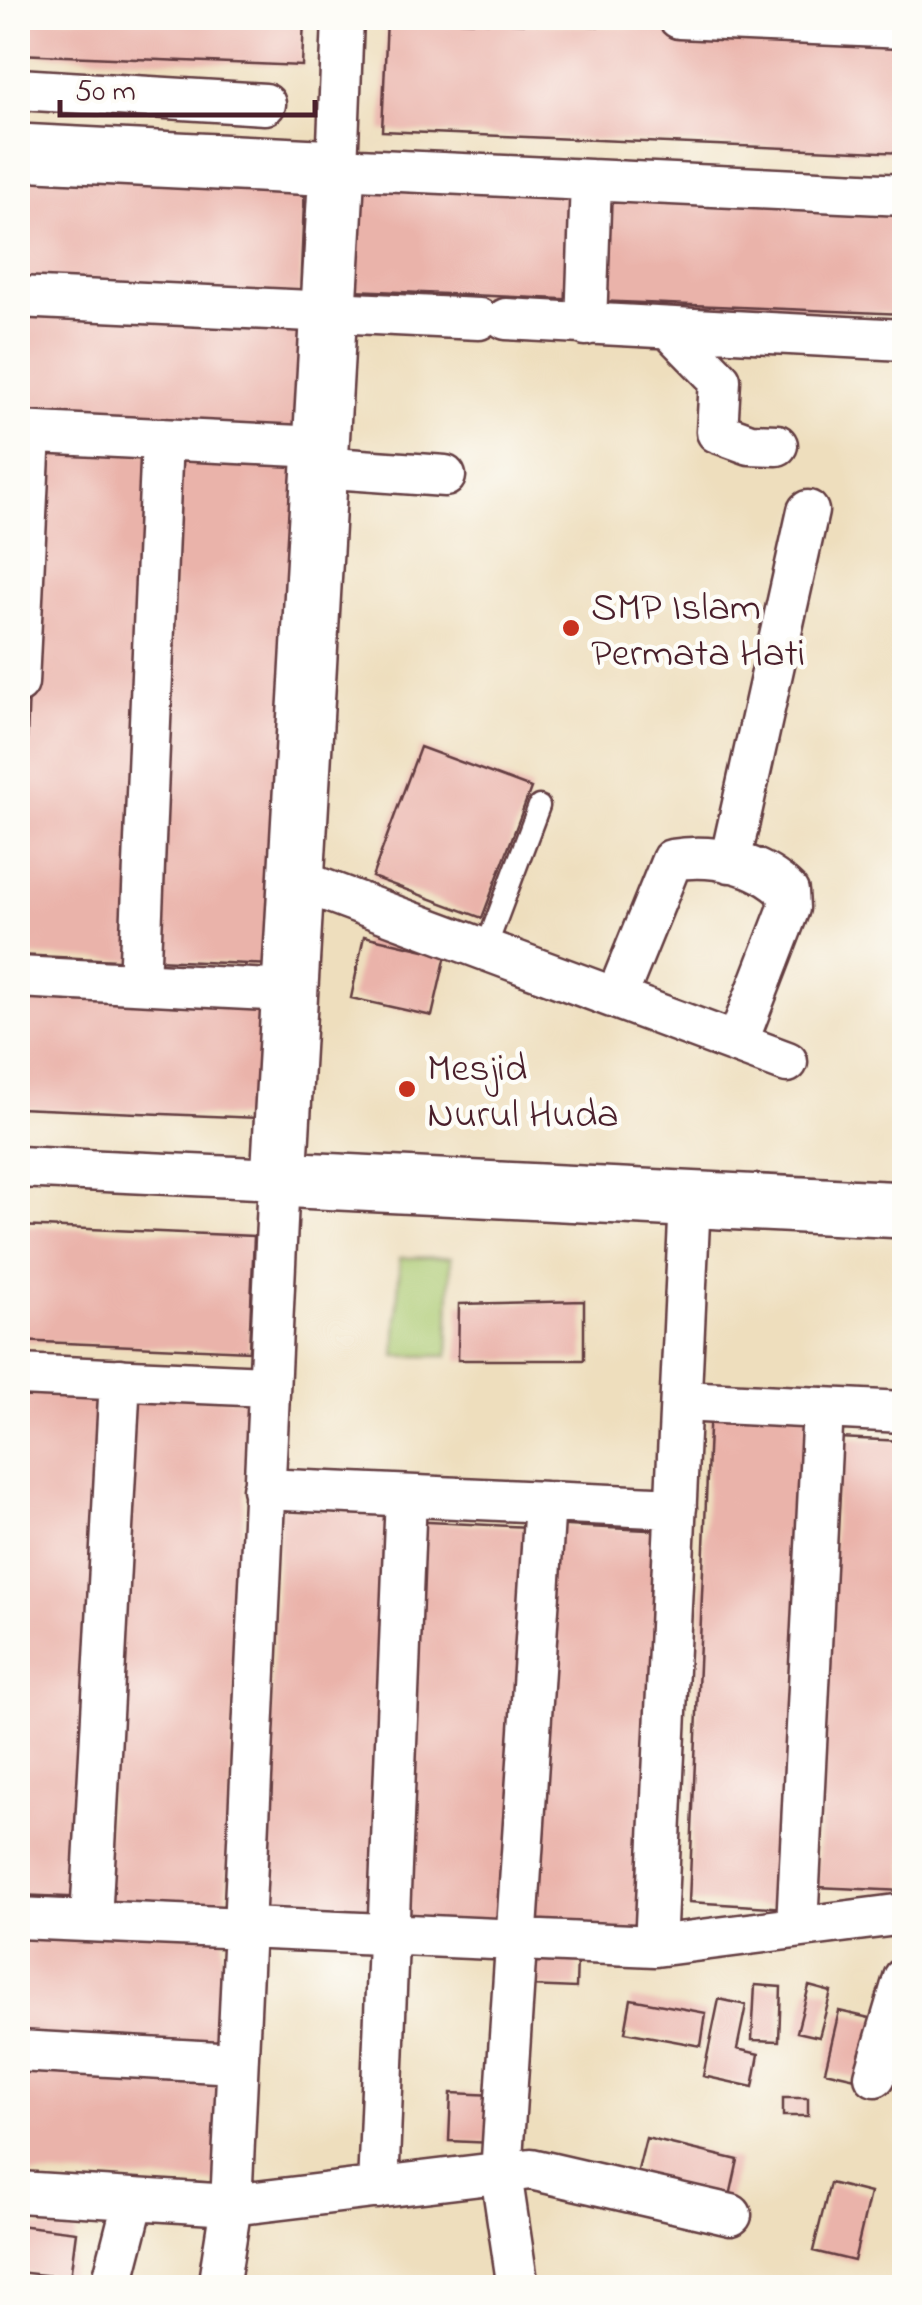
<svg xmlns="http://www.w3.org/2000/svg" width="922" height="2305" viewBox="0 0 922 2305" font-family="'Indie Flower',sans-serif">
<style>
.green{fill:#abc971;stroke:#7a744e;stroke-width:2.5}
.building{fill:#eab3aa}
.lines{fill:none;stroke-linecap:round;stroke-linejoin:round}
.lane-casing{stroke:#633c41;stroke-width:25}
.street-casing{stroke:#633c41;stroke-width:45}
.secondary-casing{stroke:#633c41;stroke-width:60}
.lane{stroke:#fff;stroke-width:20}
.street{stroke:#fff;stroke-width:40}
.secondary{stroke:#fff;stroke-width:55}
.poi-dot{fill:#c8321e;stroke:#fdfcf7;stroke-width:4}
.labels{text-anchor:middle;stroke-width:9;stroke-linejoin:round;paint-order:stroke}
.poi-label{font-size:40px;fill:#4a1f2b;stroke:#fdfcf7;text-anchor:start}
</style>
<rect width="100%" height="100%" fill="#fdfcf7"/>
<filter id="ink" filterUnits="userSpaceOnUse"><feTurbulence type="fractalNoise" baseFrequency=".01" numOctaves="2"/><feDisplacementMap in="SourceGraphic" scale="20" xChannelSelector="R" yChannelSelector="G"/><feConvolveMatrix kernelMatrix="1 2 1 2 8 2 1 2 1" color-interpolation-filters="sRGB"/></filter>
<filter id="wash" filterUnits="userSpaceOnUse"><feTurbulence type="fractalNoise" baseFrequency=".0048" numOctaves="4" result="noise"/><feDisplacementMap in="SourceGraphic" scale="40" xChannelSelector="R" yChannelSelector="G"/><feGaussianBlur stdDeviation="2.25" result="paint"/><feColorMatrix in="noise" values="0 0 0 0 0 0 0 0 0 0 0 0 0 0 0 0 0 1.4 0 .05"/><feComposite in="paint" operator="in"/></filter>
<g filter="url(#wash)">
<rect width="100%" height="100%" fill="#eedebd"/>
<path class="green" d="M451,1257L448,1356H395L400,1258Z"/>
<g id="blocks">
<path class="building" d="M18,18H304L302,66L18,54Z
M387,18L904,38V153L382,131Z
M18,167L305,179L300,295L18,282Z
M359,176L588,186L584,300L353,290Z
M600,186L904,199V314L596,301Z
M18,302L303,315L297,430L18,418Z
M39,449L160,454L137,961L18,955Z
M178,453L299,458L276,965L155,960Z
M420,747L531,788L482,918L372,877Z
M364,936L446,955L432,1016L351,998Z
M18,993L263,1003L258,1118L18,1108Z
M18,1226L254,1236L249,1351L18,1341Z
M584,1301V1360H458L459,1304Z
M18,1387L115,1392L92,1898L18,1895Z
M127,1394L248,1400L226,1907L104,1901Z
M710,1405L809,1411L788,1908L689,1902Z
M838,1438L904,1441V1891L817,1887Z
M280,1507L402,1512L383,1918L262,1912Z
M408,1521L530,1527L511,1933L390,1927Z
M547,1525L668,1531L650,1937L528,1931Z
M18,1926L223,1936L218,2050L18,2042Z
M531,1956L577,1959L576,1988L529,1986Z
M755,1985L781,1987L779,2041L752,2040Z
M809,1986L831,1992L819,2037L797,2032Z
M631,1999L706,2013L701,2046L625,2032Z
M719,1999L746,2005L737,2049L759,2054L753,2087L703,2076Z
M839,2011L878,2020L864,2080L825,2071Z
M18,2059L230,2068L225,2183L18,2174Z
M451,2093L495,2095L493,2143L449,2141Z
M783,2098H808V2116H783Z
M646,2138L738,2160L729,2201L636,2178Z
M830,2183L870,2193L854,2261L813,2251Z
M18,2225L76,2232L70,2278L18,2272Z"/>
</g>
</g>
<g filter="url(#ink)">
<use href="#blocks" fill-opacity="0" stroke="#633c41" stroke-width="2.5"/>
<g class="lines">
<defs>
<path id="lane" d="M485,950L539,806"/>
<path id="street" d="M343,18L337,168L904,195
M679,18L904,28
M18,89L265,104
M18,297L479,319
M506,319L904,340
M586,325L591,180
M670,329L720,380L717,432L750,444L777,445
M18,432L320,447
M318,467L445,476
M18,683L30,433
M730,862L808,511
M295,879L787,1062
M18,977L289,991
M139,983L162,439
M616,998L672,860C711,853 759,862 788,892L789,908L737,1043
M18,1167L279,1179L231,2205L218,2288
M18,1375L268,1386
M681,1401L904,1412
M263,1489L676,1508
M18,1918L655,1946L904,1914
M91,1921L120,1379
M797,1925L823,1408
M655,1946L690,1200
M18,2051L236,2063
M875,2076L904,1978
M378,2188L406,1496
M18,2192L231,2205L531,2169L731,2215
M111,2288L134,2199
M518,2288L501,2174L545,1502"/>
<path id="secondary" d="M18,152L337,168L279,1179L904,1210"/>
</defs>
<use href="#lane" class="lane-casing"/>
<use href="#street" class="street-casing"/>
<use href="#secondary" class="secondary-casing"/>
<use href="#lane" class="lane"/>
<use href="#street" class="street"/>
<use href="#secondary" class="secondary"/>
</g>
</g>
<g class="poi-dot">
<circle cx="571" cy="628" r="10"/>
<circle cx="407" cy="1089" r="10"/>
</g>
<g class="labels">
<g class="poi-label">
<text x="591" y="619">SMP Islam<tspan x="591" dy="46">Permata Hati</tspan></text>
<text x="427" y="1080">Mesjid<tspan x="427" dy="46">Nurul Huda</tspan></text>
</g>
</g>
<rect width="922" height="2305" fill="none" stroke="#fdfcf7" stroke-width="60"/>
<path d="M60 100v15h255v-15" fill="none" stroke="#4a1f2b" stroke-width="5"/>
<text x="75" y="100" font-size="30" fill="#4a1f2b" stroke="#fdfcf7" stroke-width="8" paint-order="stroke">50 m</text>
</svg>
